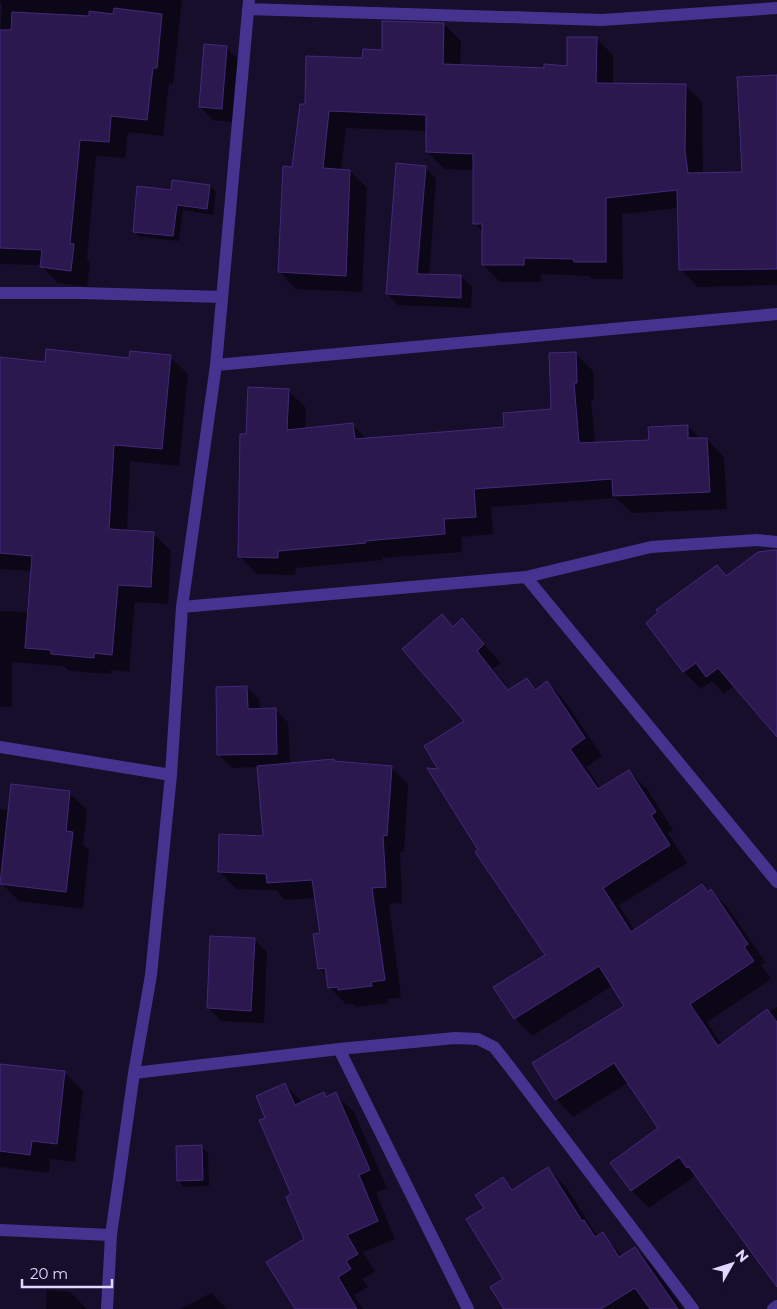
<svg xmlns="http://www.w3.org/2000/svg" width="777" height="1309" viewBox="0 0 777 1309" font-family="Montserrat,sans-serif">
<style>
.shadow{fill:#0007}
.building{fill:#2b184e;stroke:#44287c}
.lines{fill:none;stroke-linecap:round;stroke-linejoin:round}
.minor{stroke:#45348f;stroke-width:12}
</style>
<rect width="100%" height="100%" fill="#170e2b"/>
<path class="shadow" d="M0,0H182L173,84L169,83L163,136L128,132L125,158L96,156L87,259L90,262L87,287L58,283L42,267V265L0,264V41L2,3H0Z
M444,24L461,41L460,66L545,69L569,67L596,38L613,55V84L685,85L702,102L703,174L743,173L777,76V285L698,287L681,270L679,208L622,214L623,279H592L589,276L541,274V282H500L483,265V232L475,224L474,170L445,169L427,152L428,131L346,128L341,170L350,171L367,188L362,292L296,289L279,271L293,168L306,106L364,59Z
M226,47L239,60L234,122L213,120L200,107Z
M425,167L436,179L429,276H461L472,287L471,308L398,305L387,294Z
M210,186L216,192L213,215L183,210L179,241L140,237L134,231L172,192Z
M575,353L593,371L594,400H591L595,444L650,442L688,426L700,439H707L724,457L727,509L632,513L616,498L491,507L493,534L461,537L462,552L382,558L383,560L296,568L295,575L257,574L239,556L247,435L288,390L306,408L305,429L353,425L367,439L505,428L552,410Z
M170,357L188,374L179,466L130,461L127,532L154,534L171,551L168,604L135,602L129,672L111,670V674L69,671L64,666L12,662V707H0V611L29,612L32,571L0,569V358L46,363Z
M777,551V735L735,685L724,694L712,681L701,689L684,672L648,623L717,566L727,577Z
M462,620L501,663L493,669L510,690L526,679L537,690L547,682L564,700L602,756L586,767L601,789L629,771L647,789L673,830L668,833L687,863L619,905L635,931L702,886L709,893L711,891L729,909L765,962L761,965L771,979L707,1022L722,1045L777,1007V1281L695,1176L649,1208L632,1191L660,1128L629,1082L573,1117L556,1099L626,1007L612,986L532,1036L515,1018L546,955L480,850L441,770L466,721L453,627Z
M247,687L259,700L260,710L275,709L288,722L290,764L335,763L391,767L408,784L404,852H400L402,903L389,904L401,997L388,999V1003L357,1007L353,1004H346L329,987L328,977L319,968L322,934L316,898L285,900L276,890L237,889L219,872L264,837L259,767L232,768L219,755Z
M69,793L87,810L83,844L89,850L83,909L19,901L2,884V876H0V809L10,810Z
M254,939L267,952L264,1023L221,1021L208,1008Z
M0,1065L64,1072L83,1091L75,1162L50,1159L49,1173L0,1167Z
M285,1085L303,1103L324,1093L328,1097L336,1094L354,1112L387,1188L376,1193L395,1239L363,1252L375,1272L362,1279L368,1287L354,1295L363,1309H297L306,1240L293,1195L266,1118Z
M201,1147L208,1153L209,1186L184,1187L178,1180Z
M548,1169L566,1187L594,1231L599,1236L602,1234L623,1256L635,1248L653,1266L683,1309H505V1280L486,1208L503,1179L515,1190Z
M47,1290L70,1292L87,1309H46Z
M211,1293L227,1309H180Z"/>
<path class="building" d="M114,8L162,14L157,68H153L147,120L111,116L109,142L80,140L70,244H74L71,271L40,267L42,250L0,248V30H11L12,12L89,16V11L113,14Z
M382,21L444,23L443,64L544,68V64L567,66V37H597L596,83L686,84L685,151L688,173L742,172L737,77L777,75V269L679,270L677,190L606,198V262H574L573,259L524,258V265H482V224H473V154L426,152V115L329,111L323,168L350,170L346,276L278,272L283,166L292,167L300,104H305L306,56L362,58L363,49L382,50Z
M204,44L227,46L222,109L199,107Z
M396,163L426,166L417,274L461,275V298L386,294Z
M172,180L210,185L207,209L177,205L173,236L133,232L137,186L171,190Z
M46,349L129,358L130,351L171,355L162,449L114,445L109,529L154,532L151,587L118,585L112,655L94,653V658L51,654V650L25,648L32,556L0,553V357L45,362Z
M576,352L577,383H574L579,443L649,440L648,427L688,425V438H707L710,492L613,496L612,479L474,489L476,517L444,519L445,534L365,541L366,543L278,551V558L238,557L240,434H246L248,387L289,389L287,430L353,423L355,439L504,427L503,413L551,409L549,353Z
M773,550H777V737L718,668L706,677L696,663L683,672L646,623L658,612L656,610L717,565L726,576L758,552Z
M442,614L453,627L462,618L484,644L477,651L508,690L527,678L535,690L547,681L585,738L570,749L598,789L629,770L656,812L651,815L670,845L603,888L631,932L702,884L708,892L711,889L748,944L744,947L754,961L690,1004L718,1046L767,1009L777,1022V1287L689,1167L687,1168L679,1157L631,1191L610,1163L658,1128L614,1063L555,1100L532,1063L624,1006L599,966L514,1019L493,987L545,955L475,852L478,850L427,768L438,769L424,746L464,721L402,649Z
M247,686L248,709L276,708L277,754L217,755L216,687Z
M334,759V761L392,766L387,836L383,835L386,887L372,888L385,980L371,982L372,986L338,990V987L328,988L325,968L318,969L313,934L320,933L312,880L267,883L266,874L218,872L219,834L263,836L257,766Z
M11,784L70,791L66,831L73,832L66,892L0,884Z
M210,936L255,938L251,1011L207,1008Z
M0,1064L65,1071L57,1144L32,1141L30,1155L0,1151Z
M285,1083L295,1105L324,1092L326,1097L336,1092L370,1170L359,1175L378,1221L347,1235L358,1254L346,1261L351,1269L338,1277L357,1309H295L266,1262L304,1239L286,1197L291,1194L259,1120L265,1118L256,1096Z
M202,1145L203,1180L177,1181L176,1146Z
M548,1167L582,1221L584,1220L595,1237L603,1232L619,1257L635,1247L678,1309H650L635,1288L601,1309H504L490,1287L503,1279L466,1219L484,1208L475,1195L503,1177L512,1190Z"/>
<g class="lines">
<path class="minor" d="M248,9L602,20L777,8
M0,293H80L222,297
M216,365L777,314
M526,577L777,882
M182,607L526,577L651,547L757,540L777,542
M0,747L171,775
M339,1049L468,1309
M134,1073L339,1049L455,1038L478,1039L494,1047L509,1066L693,1309
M0,1230L111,1235
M107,1309L111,1235L134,1073L151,975L171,775L182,607L216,365L249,0
M773,1309L777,1306"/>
</g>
<g transform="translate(732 1264) rotate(51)" stroke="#170e2b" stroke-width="4" paint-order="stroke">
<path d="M0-4L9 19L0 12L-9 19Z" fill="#e2d8ff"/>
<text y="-8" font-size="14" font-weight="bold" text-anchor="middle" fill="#e2d8ff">N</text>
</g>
<path d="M22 1279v8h90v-8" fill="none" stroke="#e2d8ff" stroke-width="2.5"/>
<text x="30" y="1279" font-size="15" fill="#e2d8ff" stroke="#170e2b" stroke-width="4" paint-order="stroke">20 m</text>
</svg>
